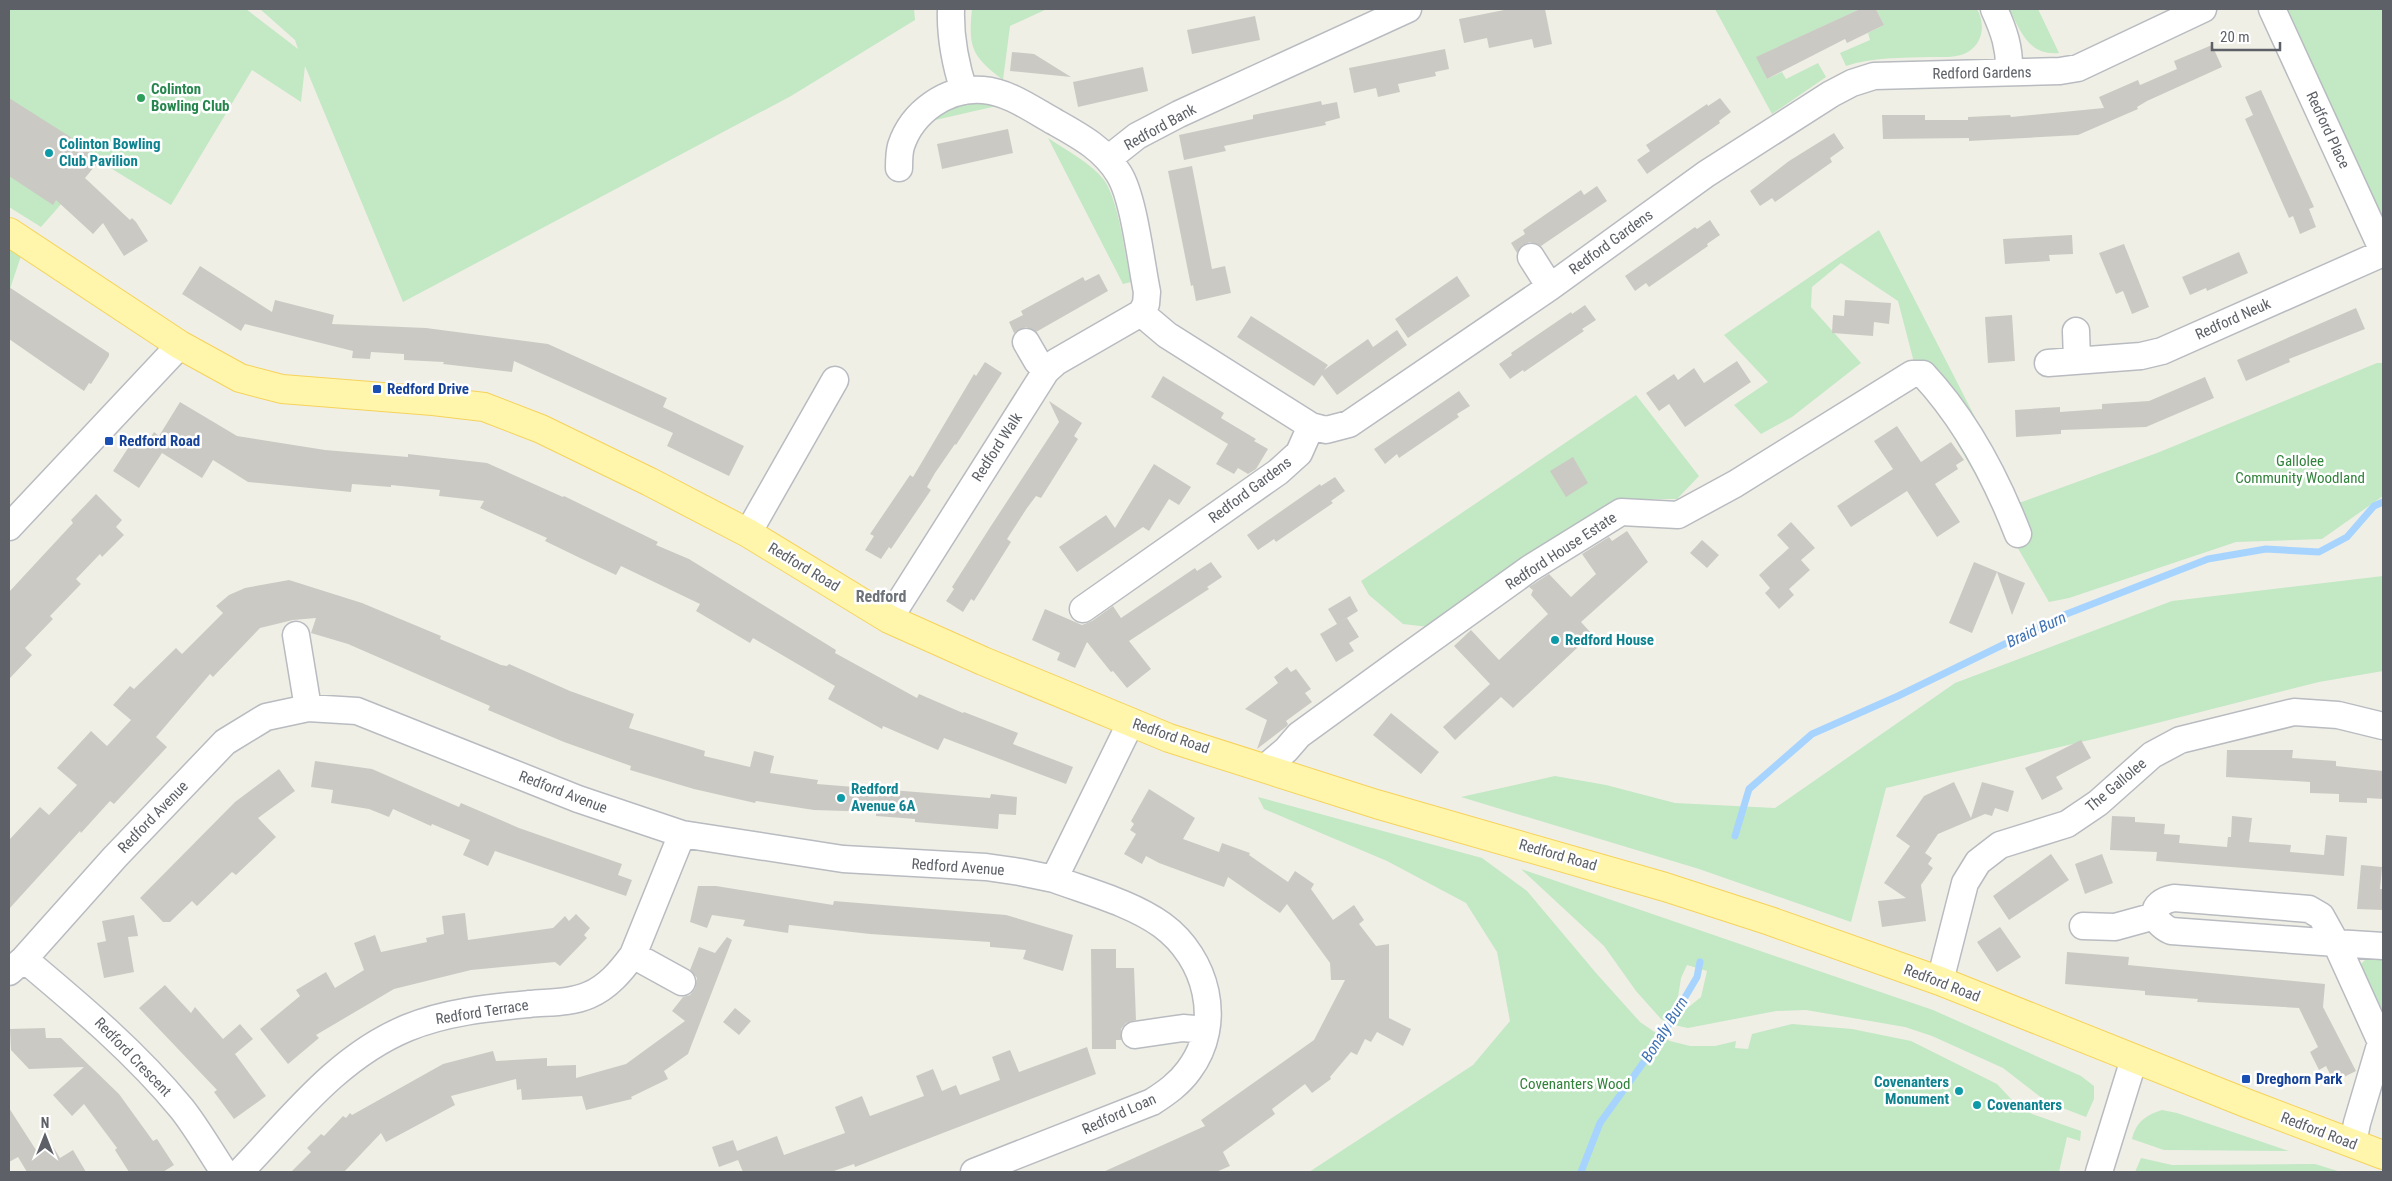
<svg xmlns="http://www.w3.org/2000/svg" width="2392" height="1181" viewBox="0 0 2392 1181" font-family="'Roboto Condensed',sans-serif">
<style>
.green{fill:#c2e8c4}
.lines{fill:none;stroke-linecap:round;stroke-linejoin:round}
.stream{stroke:#a7d4ff;stroke-width:7}
.building{fill:#cbc9c3}
.minor-casing{stroke:#b8bbc0;stroke-width:29}
.major-casing{stroke:#f6d25a;stroke-width:30}
.minor{stroke:#fff;stroke-width:26}
.major{stroke:#fff6ac;stroke-width:28}
.leisure-dot{fill:#2e9e5b;stroke:#fff;stroke-width:2}
.culture-dot{fill:#0f9aa8;stroke:#fff;stroke-width:2}
.transit-dot{fill:#1a4fb4;stroke:#fff;stroke-width:2}
.labels{text-anchor:middle;stroke-width:5;stroke-linejoin:round;paint-order:stroke}
.street-label{font-size:15px;fill:#5d6167;stroke:#fff}
.leisure-label{font-size:15px;font-weight:bold;fill:#27864d;stroke:#fff;text-anchor:start}
.culture-label{font-size:15px;font-weight:bold;fill:#0d838f;stroke:#fff;text-anchor:start}
.transit-label{font-size:15px;font-weight:bold;fill:#164399;stroke:#fff;text-anchor:start}
.park-label{font-size:15px;fill:#31823a;stroke:#fff}
.neighbourhood-label{font-size:16px;font-weight:bold;fill:#6e7379;stroke:#fff}
.water-label{font-size:16px;font-style:italic;fill:#4073b5;stroke:#fff}
</style>
<rect width="100%" height="100%" fill="#f0efe6"/>
<path class="green" d="M9,9H246L298,49L295,40L260,9H914L915,20L791,96L403,302L305,66L301,102L252,70L171,205L99,161L41,227L9,207Z
M972,9H1047L1010,26L1003,80C972,56 968,48 972,9Z
M1715,9H1860L1757,57L1767,79L1782,72L1786,79L1818,63L1826,77L1772,114Z
M1876,9H1977C1986,25 1983,46 1964,54C1954,58 1941,57 1930,57C1902,58 1872,57 1846,66L1840,53L1870,40L1868,33L1884,25Z
M2009,9H2038L2059,53C2029,56 2021,32 2009,9Z
M2287,9H2383V222Z
M979,102L1001,105L931,121C948,108 957,104 979,102Z
M1048,138C1067,151 1090,162 1104,180C1119,201 1125,256 1131,282L1123,284Z
M1879,230L2019,503L2157,453L2377,363H2383V496L2322,539L2236,542L2069,598L2049,602L1917,374L1898,301L1841,263L1812,287L1811,307L1861,363L1792,417L1761,434L1734,405L1768,382L1724,335Z
M9,244L22,253L9,292Z
M1636,395L1699,476L1677,499H1629L1429,627L1403,624L1369,595L1361,581Z
M2383,576V671L2319,682L2098,738L1886,788L1851,922L1699,869L1461,797L1555,776L1606,785L1675,803L1775,808L1955,683L2172,601Z
M1258,797L1482,858L1527,891L1596,973L1640,1022L1656,1033L1670,1041L1690,1046H1715L1736,1041L1735,1048L1748,1049L1752,1034L1792,1024L1852,1029L1911,1041L1997,1084L2011,1099L2032,1114L2081,1131L2080,1141L2067,1137L2059,1172H1309L1473,1065L1510,1021L1497,952L1466,903L1387,861L1264,809Z
M1521,869L1933,1010L2081,1076L2094,1086V1099L2086,1117L2047,1102L2003,1068L1932,1036L1905,1027L1806,1010L1776,1011L1688,1028L1674,1025L1680,1014L1701,997L1707,971L1687,965L1681,978L1678,997L1665,1021L1661,1019L1636,991L1604,946Z
M2367,958L2383,959V1015L2361,964Z
M2162,1110L2177,1113L2289,1151L2164,1150L2132,1139C2136,1122 2146,1115 2162,1110Z
M2141,1158L2172,1165L2315,1164L2341,1172H2135Z"/>
<g class="lines">
<path class="stream" d="M1735,836L1749,789L1812,734L1898,696L2064,615L2208,559L2266,549L2319,552L2347,537L2374,506L2383,502
M1581,1172L1600,1123L1661,1038L1697,977L1700,962"/>
</g>
<path class="building" d="M1509,9H1545L1552,44L1534,48L1532,39L1489,48L1487,38L1464,43L1459,19Z
M1860,9H1876L1884,25L1847,43L1845,39L1767,79L1756,57Z
M1255,16L1260,40L1192,54L1187,30Z
M2212,45L2222,67L2147,101L2137,107L2138,109L2078,135L1969,141V138L1883,139L1882,115H1925V120H1968V117L2010,115L2011,117L2104,108L2099,97L2138,80L2140,85L2177,69L2174,61Z
M1445,49L1449,69L1435,72L1436,76L1398,84L1400,92L1378,97L1376,88L1354,93L1349,68Z
M1012,52L1034,54L1071,77L1010,71Z
M1143,67L1148,91L1078,107L1073,82Z
M2261,90L2314,207L2309,209L2316,227L2300,234L2293,216L2289,218L2245,119L2253,115L2245,97Z
M9,98L91,150L87,155L99,161L85,178L130,220L132,218L136,222L148,241L124,256L103,223L93,234L56,200L53,205L9,176Z
M1720,98L1731,112L1719,121L1720,123L1647,174L1637,160L1650,151L1646,145L1707,104L1708,106Z
M1321,101L1322,105L1337,102L1340,118L1325,122L1326,125L1224,146L1226,151L1184,160L1179,135L1253,119V115Z
M1008,129L1013,153L942,169L937,144Z
M1834,133L1844,148L1830,158L1832,162L1775,202L1772,198L1760,206L1750,191L1789,161Z
M1192,166L1212,269L1225,266L1231,293L1196,301L1193,285L1191,286L1168,171Z
M1597,186L1607,201L1541,246L1530,242L1523,245L1517,253L1511,243L1525,234L1523,230L1581,190L1584,195Z
M1710,220L1720,235L1707,244L1708,246L1649,287L1646,283L1635,291L1625,276L1695,227L1697,229Z
M2072,235L2073,254L2049,255L2050,261L2005,264L2003,239Z
M2124,244L2149,307L2132,314L2123,291L2116,294L2099,253Z
M2239,252L2248,273L2207,291L2206,288L2190,295L2182,277Z
M200,266L272,312L275,300L334,315L332,324L426,328L548,344L667,398L663,407L744,446L729,476L667,446L673,433L514,361L512,372L443,364L444,362L404,360V354L371,352L370,359L352,358L353,351L245,324L241,331L182,294Z
M1099,274L1108,291L1036,332L1026,327L1014,333L1009,322L1023,315L1021,311L1083,277L1085,281Z
M1457,276L1470,296L1408,338L1395,319Z
M9,287L109,353V356L91,384L89,383L84,391L9,339Z
M1845,300L1891,303L1889,324L1874,322L1873,336L1832,333L1833,315L1844,316Z
M1585,305L1596,320L1582,329L1584,331L1524,372L1523,370L1510,379L1499,364L1512,355L1511,353L1571,312L1572,314Z
M2356,308L2365,329L2289,359L2290,362L2246,381L2237,360Z
M2012,315L2015,361L1988,363L1985,317Z
M1251,316L1328,365L1324,370L1368,339L1373,347L1397,330L1407,345L1337,395L1322,375L1314,386L1237,337Z
M1737,361L1751,382L1685,427L1669,404L1659,411L1646,393L1674,374L1678,380L1694,368L1704,383Z
M985,362L1002,373L956,445L955,444L935,473L927,487L931,490L891,549L889,547L881,559L865,550L874,536L870,534L910,475L913,477L974,374L976,376Z
M1163,376L1224,413L1221,418L1256,439L1254,441L1268,449L1256,469L1248,474L1238,468L1234,474L1216,464L1228,444L1151,397Z
M2205,377L2214,398L2146,427L2061,430V434L2016,437L2015,410L2060,407V412L2102,409V404L2149,401Z
M1459,391L1470,406L1457,414L1459,417L1399,458L1397,454L1385,464L1374,449Z
M1049,401L1082,423L1074,436L1078,439L1041,498L1036,496L1027,508L1007,539L1011,542L974,601L971,599L963,612L946,601L954,589L952,587L989,529L1059,422Z
M180,402L237,436L325,450L408,457V454L487,463L563,497L564,496L658,542L656,545L689,559L836,650L835,653L917,698L919,694L963,713L964,712L1018,733L1013,744L1073,767L1066,784L944,738L938,750L883,726L882,729L828,699L835,686L753,638L750,643L696,611L700,604L621,566L616,575L580,558L545,541L547,538L480,508L484,501L439,496L440,490L391,485V487L352,484L351,492L248,482L213,460L202,478L162,453L139,488L113,471L136,436L147,443L154,432L159,436Z
M1897,426L1921,462L1951,442L1964,460L1956,465L1958,469L1935,484L1960,522L1937,537L1907,491L1851,527L1837,506L1893,469L1874,441Z
M1573,457L1588,483L1566,497L1550,471Z
M1154,464L1191,487L1179,505L1169,499L1149,531L1143,527L1077,572L1059,547L1106,515L1115,528Z
M1335,477L1345,491L1331,501L1333,503L1276,542L1274,539L1258,550L1247,535L1320,484L1321,486Z
M96,494L122,520L116,527L124,535L102,557L100,554L76,579L81,584L50,616L53,619L25,648L32,655L9,679V592L73,523L71,520Z
M1791,522L1815,548L1801,560L1810,570L1789,589L1794,595L1779,609L1765,593L1770,588L1759,575L1789,548L1777,535Z
M1627,531L1648,562L1581,622L1592,634L1513,708L1501,697L1455,740L1443,727L1490,684L1454,646L1471,630L1499,660L1548,614L1531,595L1533,590L1529,587L1549,574L1571,597L1596,574L1582,554L1609,537L1612,541Z
M1702,540L1719,555L1707,568L1690,553Z
M1211,562L1222,577L1207,587L1209,589L1129,641L1151,669L1127,688L1113,671L1111,672L1087,642L1075,668L1057,660L1060,653L1032,640L1045,609L1082,625L1092,621L1113,606L1121,618L1195,568L1197,571Z
M1974,562L2025,583L2012,615L1997,572L1972,633L1949,623Z
M289,580L362,603L441,636L440,639L501,665L507,666L509,664L570,691L634,714L629,728L705,751L704,756L750,767L754,751L774,756L770,773L818,780L817,784L990,798L991,794L1017,797L1016,815L999,814L998,829L915,822V819L876,816V812L814,810L756,801L755,803L694,789L630,770L631,766L564,742L488,710L490,706L348,644L311,633L316,618L293,620L260,628L213,677L210,674L156,737L167,747L114,804L110,801L81,833L80,831L9,909V840L40,807L49,815L77,785L57,768L91,731L107,746L131,720L113,705L130,686L134,689L176,648L182,654L223,613L216,606L229,595L245,588Z
M1350,596L1358,611L1337,624L1328,609Z
M1347,618L1359,637L1349,643L1354,651L1336,662L1320,634Z
M1287,667L1291,672L1296,669L1311,689L1305,693L1312,702L1286,721L1288,724L1287,726L1257,749L1267,720L1245,709L1278,683L1274,677Z
M1391,713L1439,752L1421,774L1373,735Z
M2081,740L2091,758L2056,777L2063,789L2042,800L2025,768Z
M2227,750H2293L2292,758L2336,761V766L2383,771V799L2367,798V803L2339,802V794L2310,793V782L2226,777Z
M315,761L372,769L459,807L461,803L519,828L622,864L618,875L632,880L626,896L495,851L488,866L463,855L470,840L432,824L431,826L393,809L389,817L369,809L331,803L333,790L311,787Z
M279,769L295,791L258,818L276,837L236,875L232,872L197,906L192,901L170,922H163L140,898L235,802Z
M1954,782L1971,818L1982,782L2014,791L2008,812L1995,808L1992,816L1985,814L1938,834L1925,853L1932,858L1928,864L1933,868L1921,885L1926,921L1882,927L1878,901L1906,898L1884,883L1910,846L1896,836L1924,796Z
M1149,789L1195,818L1183,839L1219,852L1222,843L1250,853L1249,855L1288,882L1295,871L1314,884L1311,889L1333,920L1354,905L1364,920L1359,924L1376,946L1389,944V1018L1411,1029L1403,1046L1377,1032L1371,1042L1365,1039L1357,1055L1351,1052L1330,1077L1331,1079L1312,1093L1305,1084L1272,1109L1275,1114L1223,1152L1230,1166L1216,1172H1103L1205,1126L1201,1120L1314,1040L1345,980H1331L1330,963L1287,904L1280,913L1228,877L1224,887L1159,863L1146,856L1142,864L1124,854L1136,834L1130,830L1134,824L1131,821Z
M2112,816L2135,817V822L2165,824L2164,834L2180,835L2179,843L2227,847L2228,837H2231L2232,816L2252,818L2249,842L2291,845L2290,852L2324,855L2326,835L2347,837L2344,876L2156,861L2157,852L2110,850Z
M2051,854L2069,880L2009,920L1993,896Z
M2102,854L2113,883L2085,894L2075,864Z
M2361,865L2382,867L2380,889H2383V910L2357,909Z
M698,886H716L833,905L834,901L1006,915L1073,935L1063,971L1023,959L1026,950L990,947V942L870,934L789,925L788,933L743,926L745,920L712,915L707,928L690,922Z
M465,913L468,940L553,928L565,916L569,921L576,914L590,928L584,935L587,938L560,966L555,962L471,970L394,989L316,1035L319,1038L288,1064L260,1029L300,996L296,990L326,972L335,988L364,970L354,943L375,935L381,952L427,942L426,938L444,934L442,916Z
M134,915L138,936L128,937L134,972L104,978L97,943L106,941L102,921Z
M2000,927L2021,957L1997,972L1977,942Z
M727,937L732,940L688,1054L664,1071L668,1079L631,1097L632,1099L586,1110L582,1096L522,1100L521,1089L517,1090L516,1079L451,1096L455,1105L386,1142L381,1133L344,1172H291L311,1152L307,1148L321,1134L324,1136L343,1116L346,1118L350,1113L352,1115L443,1064L493,1051L496,1061L547,1058V1066L576,1065V1078L626,1064L685,1021L672,1011L683,997L690,995L695,989L697,978L690,970L699,947L715,953Z
M1091,949H1116V968H1134L1136,1020L1126,1023L1121,1029V1040H1116V1049H1092Z
M2067,952L2129,957L2128,965L2325,984L2323,1007L2356,1071L2334,1082L2326,1066L2319,1070L2310,1052L2318,1047L2299,1008L2197,1002L2198,999L2145,995V991L2065,984Z
M165,985L191,1013L195,1007L223,1039L240,1024L253,1039L235,1054L266,1096L234,1119L214,1092L217,1090L139,1008Z
M735,1008L751,1021L739,1035L723,1022Z
M45,1028L46,1038H61L119,1094L153,1141L157,1139L174,1165L163,1172H129L115,1150L117,1148L84,1104L72,1116L53,1095L84,1067L29,1069L11,1050L10,1029Z
M1087,1047L1096,1074L855,1167L854,1164L831,1172H743L738,1160L719,1167L712,1147L733,1140L737,1151L777,1136L784,1155L845,1133L835,1107L862,1096L870,1116L924,1096L916,1076L933,1069L942,1091L956,1085L960,1095L1000,1080L992,1057L1010,1050L1019,1072Z
M9,1108L36,1150L50,1142L60,1158L73,1150L86,1172H27L18,1157L9,1162Z"/>
<g class="lines">
<defs>
<path id="minor" d="M951,9C950,38 955,63 964,91
M1994,9C2004,31 2010,48 2009,72
M2272,9L2383,251
M1108,159L1137,136L1179,114L1408,9
M1531,257L1550,287
M1141,313L1167,335L1311,426
M2076,331L2077,360
M1026,342L1037,361L1046,371
M2048,363L2141,356L2162,351L2383,253
M9,527L180,345
M748,533L835,380
M1083,609L1278,472L1299,453L1311,426L1326,430L1349,424L1550,287L1706,174L1831,94L1852,83L1874,76L2060,71L2078,68L2203,9
M889,619L1046,371L1056,362L1141,313L1146,304L1147,292C1141,263 1134,198 1119,174C1104,149 1080,136 1055,122C1033,110 1009,92 983,90C947,87 912,112 901,146C899,153 899,161 899,168
M296,635L308,708
M1266,767L1286,750L1299,735L1398,663L1529,569L1621,512L1678,515L1735,484L1912,374H1923C1966,420 1995,475 2018,534
M2083,926L2115,927L2155,916
M2383,946L2336,943L2321,916L2309,909L2174,898C2149,903 2150,921 2171,931L2336,943L2381,1042H2383
M633,955L682,982
M24,959C80,1006 135,1052 182,1109C197,1128 210,1151 224,1172
M9,972L24,959L115,857L225,742L266,717L308,708L357,711L578,799L682,834L843,859L986,867L1020,872L1054,879L1131,722
M1940,981L1965,883L1978,862L2000,845L2067,824L2098,803L2152,755L2180,740L2294,712L2338,715L2383,726
M1135,1035L1183,1028L1206,1030
M2353,1143L2357,1123L2381,1042
M240,1172C291,1119 337,1057 407,1028C446,1012 488,1008 529,1004C549,1002 571,1003 589,995C608,987 621,971 633,955L682,834
M974,1172L1152,1102C1166,1093 1179,1084 1189,1070C1224,1023 1207,958 1162,925C1131,903 1089,892 1054,879
M2099,1172L2134,1059"/>
<path id="major" d="M9,232L180,345L240,378L282,389L433,401L484,407L541,429L650,482L748,533L889,619L983,661L1169,738L1376,804L1665,887L1770,921L1940,981L2246,1103L2383,1155"/>
</defs>
<use href="#minor" class="minor-casing"/>
<use href="#major" class="major-casing"/>
<use href="#minor" class="minor"/>
<use href="#major" class="major"/>
</g>
<circle class="leisure-dot" cx="141" cy="98" r="5"/>
<g class="culture-dot">
<circle cx="49" cy="153" r="5"/>
<circle cx="1555" cy="640" r="5"/>
<circle cx="841" cy="798" r="5"/>
<circle cx="1959" cy="1091" r="5"/>
<circle cx="1977" cy="1105" r="5"/>
</g>
<g class="transit-dot">
<rect x="372" y="384" width="10" height="10" rx="2.5"/>
<rect x="104" y="436" width="10" height="10" rx="2.5"/>
<rect x="2241" y="1074" width="10" height="10" rx="2.5"/>
</g>
<g class="labels">
<g class="street-label">
<text transform="translate(1982 73) rotate(-1)" y="5">Redford Gardens</text>
<text transform="translate(1160 127) rotate(-29)" y="5">Redford Bank</text>
<text transform="translate(2328 130) rotate(65)" y="5">Redford Place</text>
<text transform="translate(1611 242) rotate(-36)" y="5">Redford Gardens</text>
<text transform="translate(2233 319) rotate(-24)" y="5">Redford Neuk</text>
<text transform="translate(997 447) rotate(-57)" y="5">Redford Walk</text>
<text transform="translate(1250 490) rotate(-37)" y="5">Redford Gardens</text>
<text transform="translate(1561 551) rotate(-33)" y="5">Redford House Estate</text>
<text transform="translate(804 567) rotate(31)" y="5">Redford Road</text>
<text transform="translate(1171 736) rotate(19)" y="5">Redford Road</text>
<text transform="translate(2116 785) rotate(-40)" y="5">The Gallolee</text>
<text transform="translate(563 792) rotate(21)" y="5">Redford Avenue</text>
<text transform="translate(153 817) rotate(-46)" y="5">Redford Avenue</text>
<text transform="translate(1558 855) rotate(16)" y="5">Redford Road</text>
<text transform="translate(958 867) rotate(4)" y="5">Redford Avenue</text>
<text transform="translate(1942 983) rotate(21)" y="5">Redford Road</text>
<text transform="translate(482 1012) rotate(-9)" y="5">Redford Terrace</text>
<text transform="translate(133 1057) rotate(46)" y="5">Redford Crescent</text>
<text transform="translate(1119 1114) rotate(-24)" y="5">Redford Loan</text>
<text transform="translate(2319 1131) rotate(21)" y="5">Redford Road</text>
</g>
<g class="leisure-label">
<text x="151" y="94">Colinton<tspan x="151" dy="17">Bowling Club</tspan></text>
</g>
<g class="culture-label">
<text x="59" y="149">Colinton Bowling<tspan x="59" dy="17">Club Pavilion</tspan></text>
<text x="1565" y="645">Redford House</text>
<text x="851" y="794">Redford<tspan x="851" dy="17">Avenue 6A</tspan></text>
<text x="1949" y="1087" text-anchor="end">Covenanters<tspan x="1949" dy="17">Monument</tspan></text>
<text x="1987" y="1110">Covenanters</text>
</g>
<g class="transit-label">
<text x="387" y="394">Redford Drive</text>
<text x="119" y="446">Redford Road</text>
<text x="2256" y="1084">Dreghorn Park</text>
</g>
<g class="park-label">
<text x="2300" y="466">Gallolee<tspan x="2300" dy="17">Community Woodland</tspan></text>
<text x="1575" y="1089">Covenanters Wood</text>
</g>
<g class="neighbourhood-label">
<text x="881" y="602">Redford</text>
</g>
<g class="water-label">
<text transform="translate(2036 629) rotate(-25)" y="6">Braid Burn</text>
<text transform="translate(1664 1029) rotate(-58)" y="6">Bonaly Burn</text>
</g>
</g>
<rect width="2392" height="1181" fill="none" stroke="#5d6167" stroke-width="20"/>
<g transform="translate(45 1136)" stroke="#ffffff" stroke-width="4" paint-order="stroke">
<path d="M0-4L9 19L0 12L-9 19Z" fill="#5d6167"/>
<text y="-8" font-size="14" font-weight="bold" text-anchor="middle" fill="#5d6167">N</text>
</g>
<path d="M2212 42v8h68v-8" fill="none" stroke="#5d6167" stroke-width="2.5"/>
<text x="2220" y="42" font-size="15" fill="#5d6167" stroke="#ffffff" stroke-width="4" paint-order="stroke">20 m</text>
</svg>
